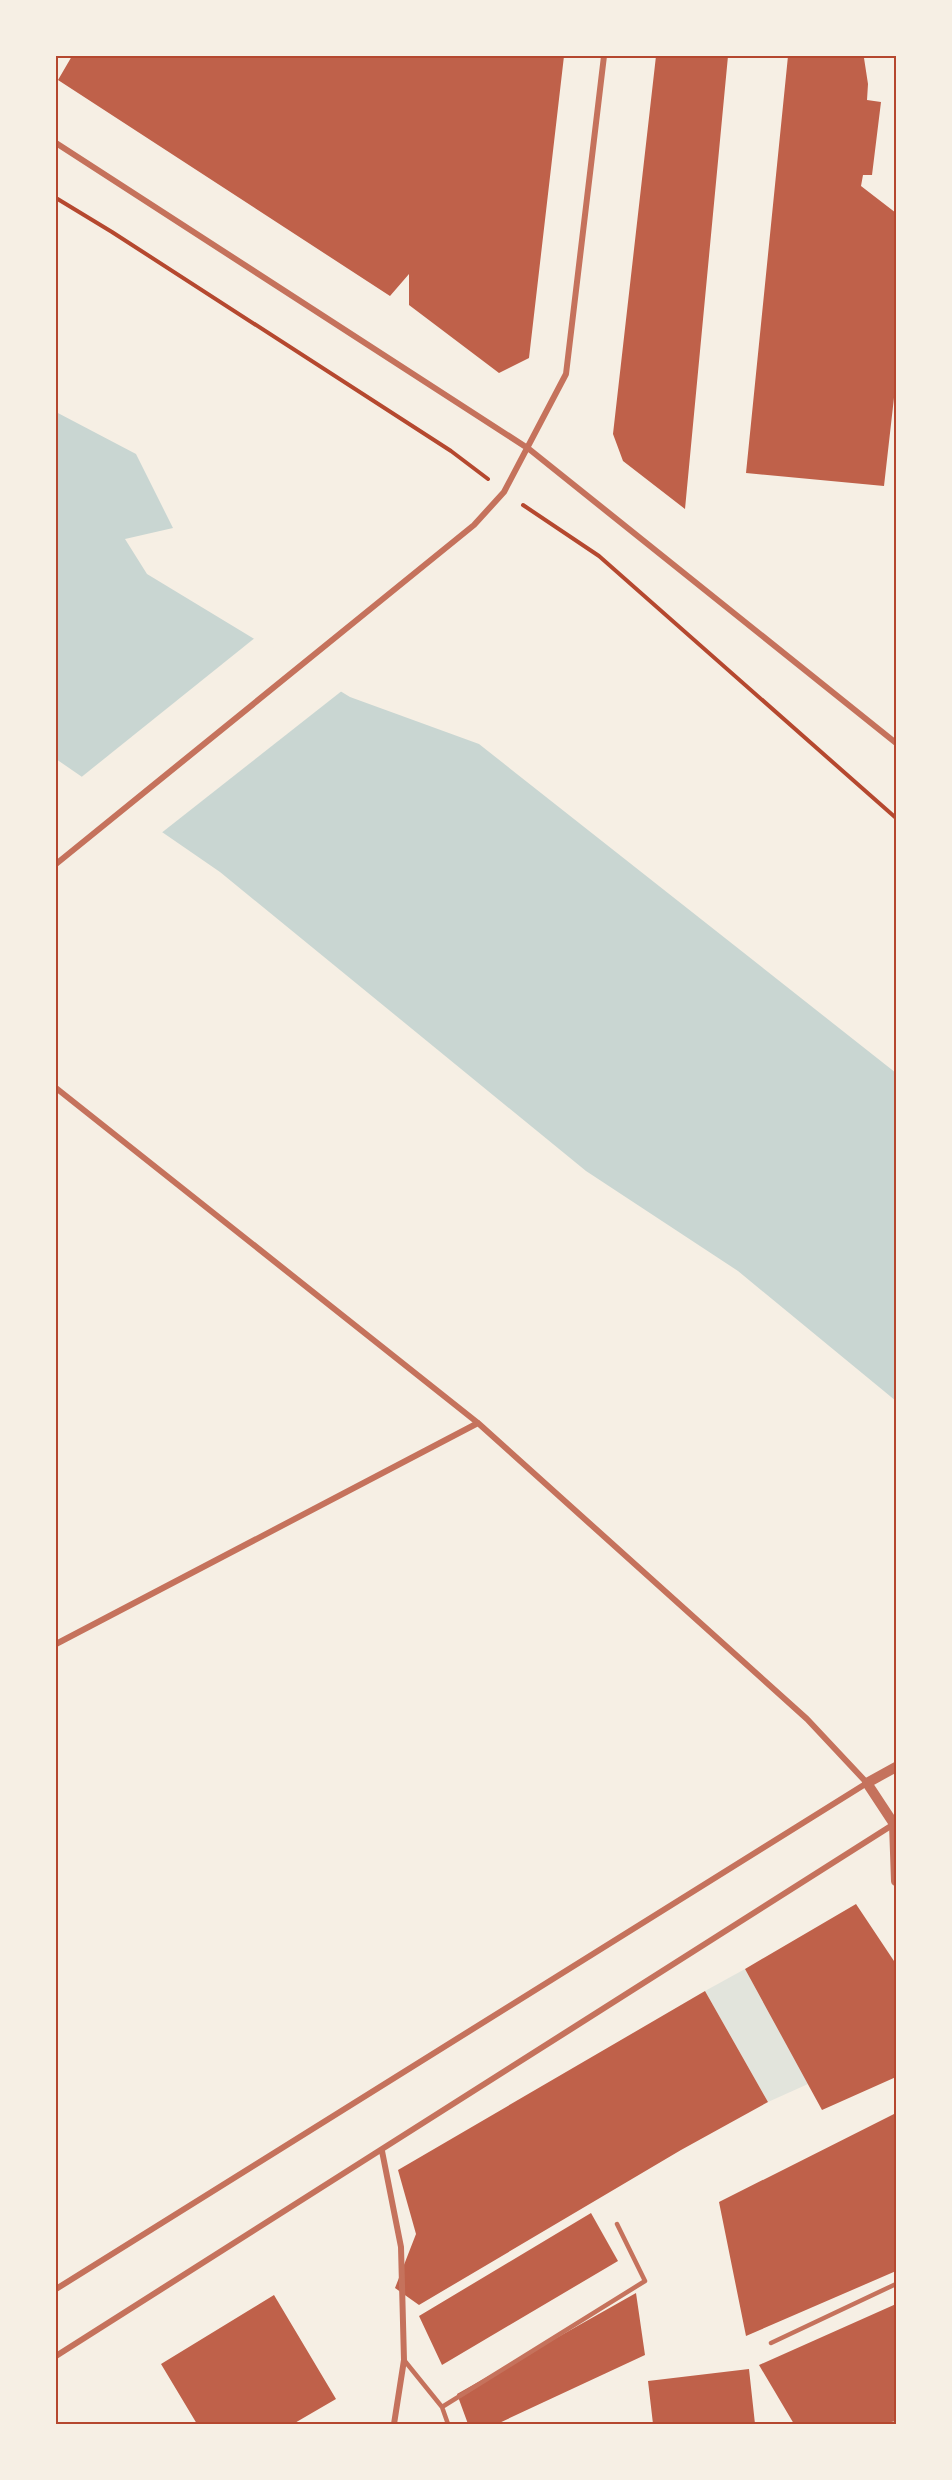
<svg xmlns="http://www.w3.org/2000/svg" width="952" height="2480" viewBox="0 0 952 2480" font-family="Quicksand,sans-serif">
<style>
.green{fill:#e2e4dc}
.water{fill:#c9d6d2}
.pier{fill:#f6efe4}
.building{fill:#bf614a}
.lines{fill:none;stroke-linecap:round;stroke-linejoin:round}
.path{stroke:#b5482f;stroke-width:4}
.service{stroke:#c5725c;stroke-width:4.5}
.minor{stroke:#c5725c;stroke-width:6}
.tertiary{stroke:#c5725c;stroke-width:10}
.neatline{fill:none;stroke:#b5482f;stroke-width:2}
</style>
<rect width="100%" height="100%" fill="#f6efe4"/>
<path class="green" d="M745,1969L808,2084L768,2102L705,1991Z"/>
<path class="water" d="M56,412L136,454L173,528L125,539L147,574L350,697L479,744L896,1073V1401L738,1271L586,1171L220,872L56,759Z"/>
<path class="pier" d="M256,637L343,690L160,834L79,779Z"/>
<path class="building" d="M72,56H564L529,358L499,373L409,305V274L390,296L58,80Z
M656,56H728L685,509L623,461L613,434Z
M788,56L864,58L868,84L867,100L881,102L872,175H863L861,186L896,213V380L884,486L746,473Z
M856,1904L896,1964V2077L822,2110L745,1969Z
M705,1991L768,2102L681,2150L419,2305L395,2288L416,2234L398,2170Z
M896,2113V2271L746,2336L719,2202Z
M591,2213L618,2261L442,2365L419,2316Z
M636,2293L645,2355L497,2424H468L457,2394Z
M274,2295L336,2399L293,2424H197L161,2364Z
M896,2304V2421L882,2424H794L759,2365Z
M749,2369L755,2424H653L648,2381Z"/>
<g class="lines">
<path class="path" d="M56,198L112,232L451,451L488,479
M523,505L599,556L896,818"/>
<path class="service" d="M771,2343L896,2284
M404,2360L442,2407L448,2424
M442,2407L645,2281L617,2224"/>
<path class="minor" d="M56,143L529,449L896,743
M56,864L474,525L504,492L566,374L604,56
M56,1088L478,1423L807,1719L867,1783L56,2289
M56,1644L478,1423
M382,2151L401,2247L404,2360L394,2424
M56,2356L894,1824"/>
<path class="tertiary" d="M896,1767L867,1783L894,1824L896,1881"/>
</g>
<rect width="952" height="2480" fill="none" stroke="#f6efe4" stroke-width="114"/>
<rect x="57" y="57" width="838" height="2366" class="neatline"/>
</svg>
